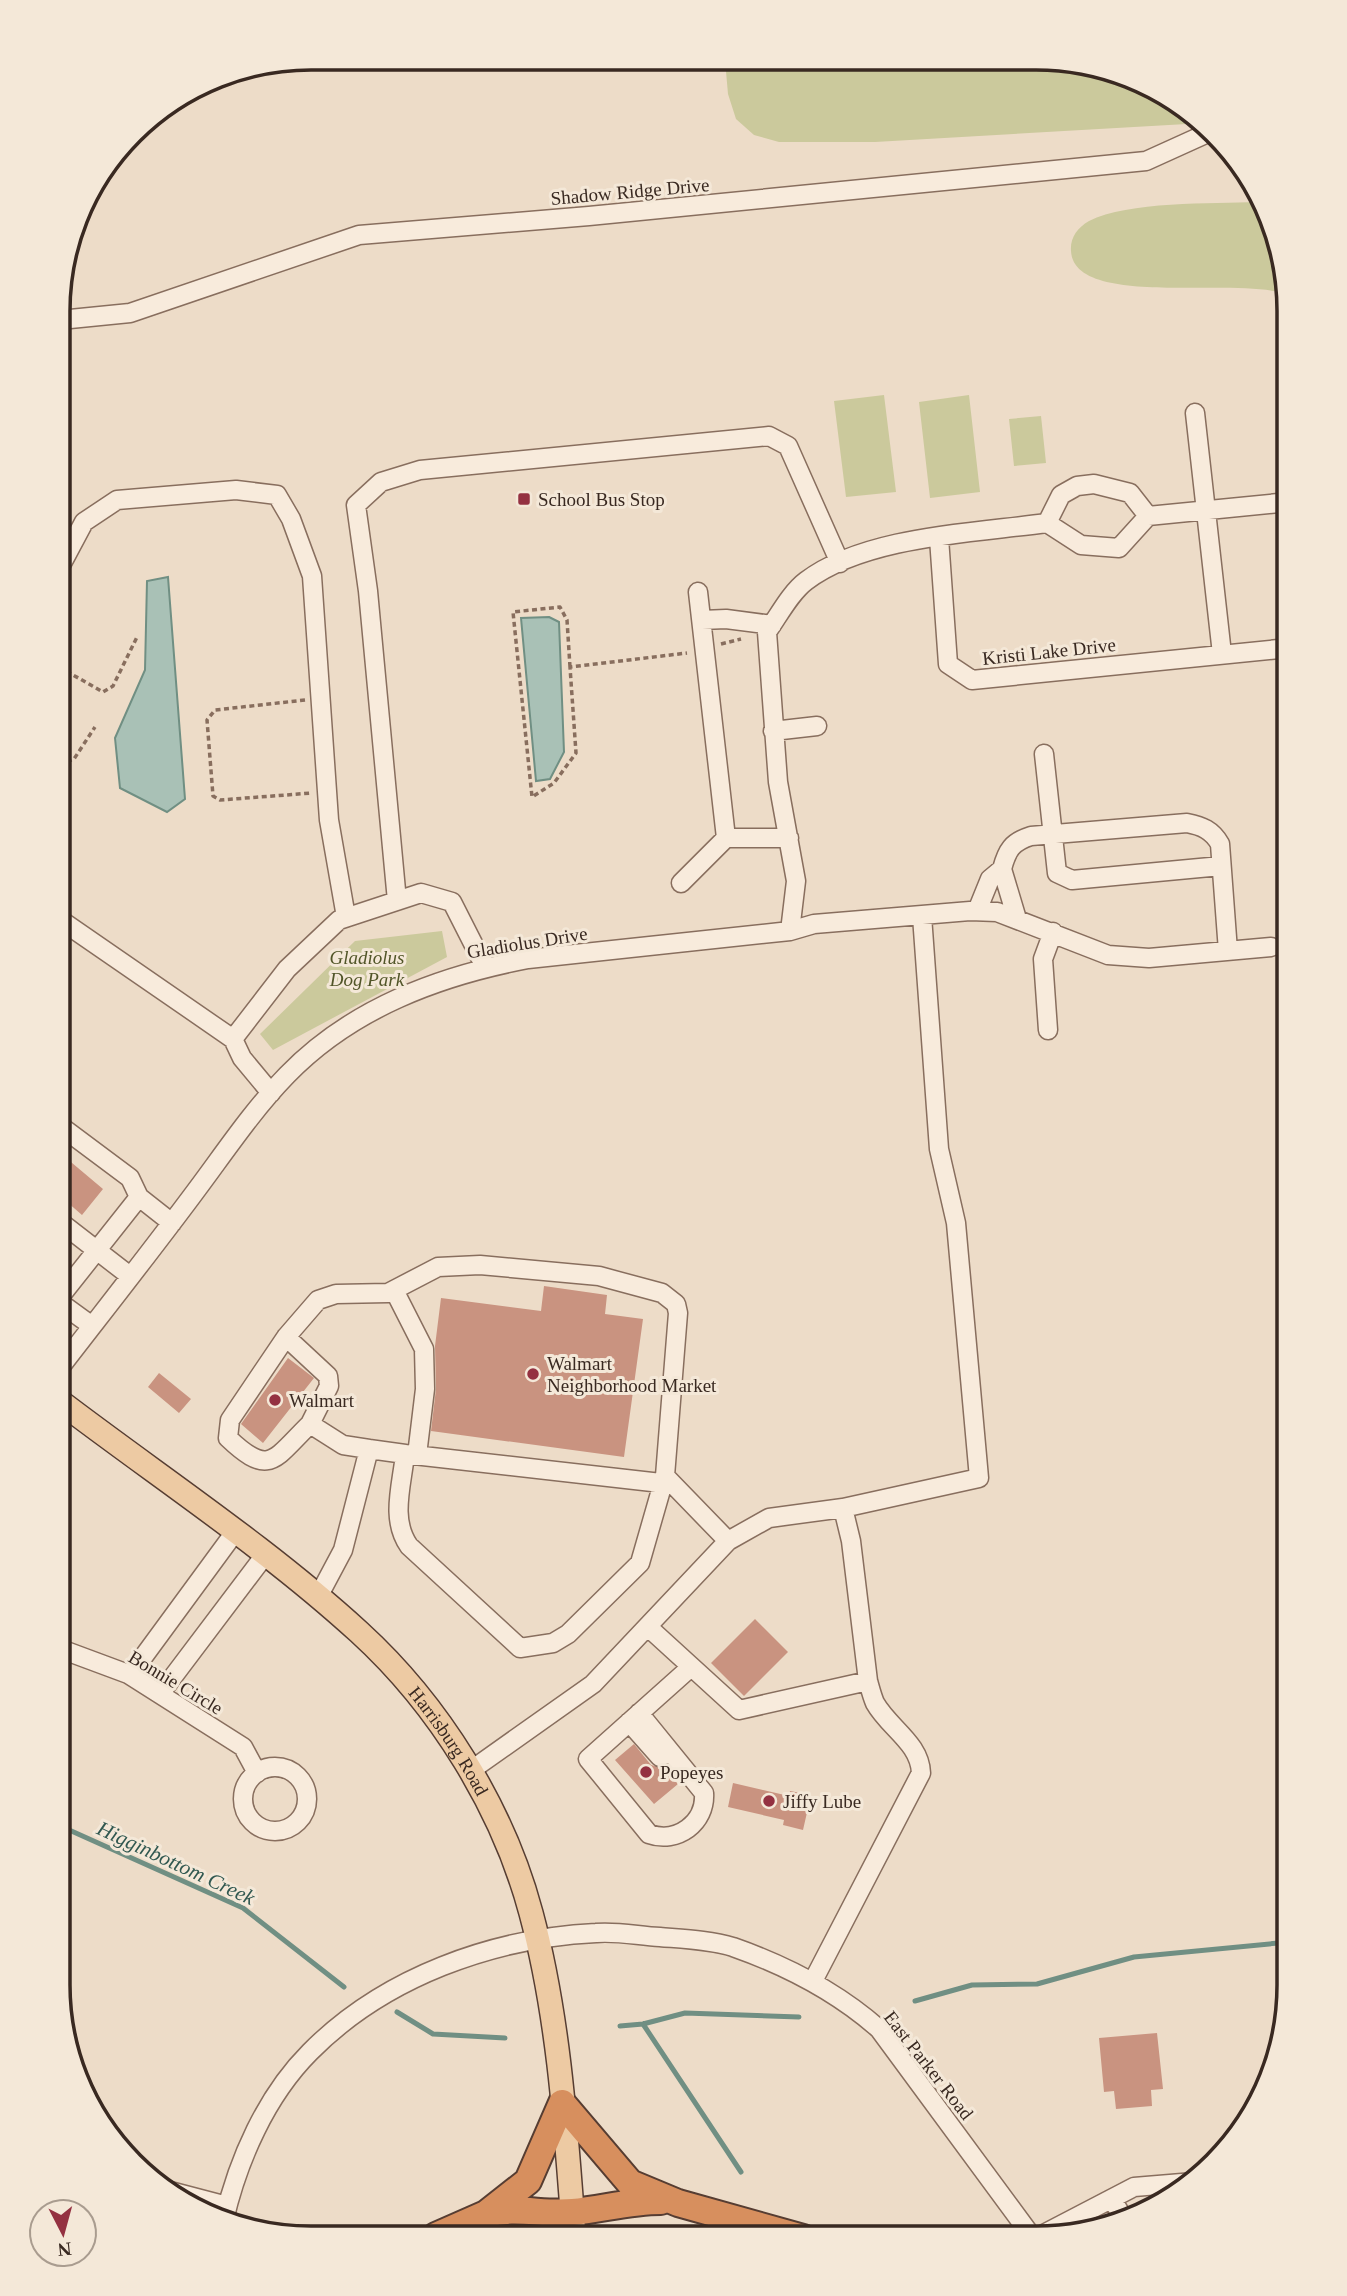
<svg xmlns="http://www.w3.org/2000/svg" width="1347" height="2296" viewBox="0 0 1347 2296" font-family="Georgia,serif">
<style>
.green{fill:#cbc99c}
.water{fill:#a9c1b6;stroke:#708f83;stroke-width:2}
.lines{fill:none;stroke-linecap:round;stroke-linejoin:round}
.stream{stroke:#708f83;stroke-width:5}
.building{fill:#c99380}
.minor-casing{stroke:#886e5e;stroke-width:21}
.major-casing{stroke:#563d32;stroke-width:26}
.highway-casing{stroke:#563d32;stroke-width:30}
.path{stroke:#886e5e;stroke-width:3.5;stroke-dasharray:5 3.5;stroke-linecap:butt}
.minor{stroke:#f8ebdc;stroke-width:18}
.major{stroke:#edcaa3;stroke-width:23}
.highway{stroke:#d78f5e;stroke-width:26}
.poi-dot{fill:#943141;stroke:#f4e8d8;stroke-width:2.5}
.labels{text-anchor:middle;stroke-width:6;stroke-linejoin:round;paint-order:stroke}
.street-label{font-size:19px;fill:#392921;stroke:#f4e8d8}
.poi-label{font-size:19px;fill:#392921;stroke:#f4e8d8;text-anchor:start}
.park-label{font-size:19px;font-style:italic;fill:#515528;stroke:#f4e8d8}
.water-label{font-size:21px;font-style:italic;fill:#315850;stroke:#f4e8d8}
.rim{fill:none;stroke:#392921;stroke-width:3.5}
</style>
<rect width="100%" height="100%" fill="#eddcc8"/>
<path class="green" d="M725,60L1085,63L1204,123L875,142H779L754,135L736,119L728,94Z
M1257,202L1276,229L1287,295C1242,275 1074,310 1071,251C1070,238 1077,228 1089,221C1128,201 1212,204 1257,202Z
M884,395L896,492L846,497L834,401Z
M969,395L980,492L930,498L919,402Z
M1041,416L1046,463L1014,466L1009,419Z
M442,931L447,957L273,1050L260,1034L355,941Z"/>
<path class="water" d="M168,577L185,799L167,812L120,788L115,738L145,670L147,581Z
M549,617L559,622L564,752L550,779L536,781L521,618Z"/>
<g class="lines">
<path class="stream" d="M58,1825L243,1908L344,1987
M915,2001L972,1985L1037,1984L1134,1957L1289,1942
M397,2012L433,2034L505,2038
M643,2024L741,2172
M620,2026L643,2024L685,2013L799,2017"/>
</g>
<path class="building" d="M59,1152L103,1189L82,1215L59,1195Z
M544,1286L607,1295L605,1314L643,1319L624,1457L431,1431L436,1389L435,1346L441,1298L541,1311Z
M288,1358L314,1378L263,1443L241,1424Z
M159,1373L191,1399L179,1413L148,1387Z
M755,1619L788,1652L744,1696L711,1663Z
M634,1744L651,1765L663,1768L678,1784L654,1804L615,1760Z
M733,1783L789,1796L790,1791L811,1795L803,1830L783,1825L784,1820L728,1807Z
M1157,2033L1163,2089L1151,2090L1152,2106L1116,2109L1114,2091L1104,2092L1099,2038Z"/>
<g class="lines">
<defs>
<path id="minor" d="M60,320L130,313L359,235L589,216L1146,161L1210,132
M1195,413L1222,654
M1047,523L1061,495L1077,486L1094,484L1130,493L1148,516
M939,538L948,664L972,680L1289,648
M60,567L84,522L117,500L236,490L277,495L291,519L312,576L329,820L346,917
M698,592L726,838
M702,620L726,619L772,625
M773,731L817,726
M1044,754L1057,873L1072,880L1221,866
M1002,869C1007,850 1012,842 1031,836L1187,823C1202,826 1212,830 1220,844L1228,951
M681,883L726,838H789
M397,901L368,591L356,505L381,482L420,470L769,436L788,446L840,563
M977,911L990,879L1002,869L1017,919
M59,919L233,1039L242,1058L271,1093
M790,931L796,881L778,782L767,632C778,617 790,593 806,581C865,536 974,533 1047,523L1081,545L1119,548L1148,516L1289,502
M1048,1030L1043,959L1053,932
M233,1039L287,969L339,920L421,893L452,902L485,967
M59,1125L130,1178L139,1197
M59,1221L130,1276
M394,1290L424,1349L425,1389L417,1455
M59,1298L139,1197L172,1223
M59,1302L92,1326
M286,1337L318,1300L336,1294L388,1293L438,1267L480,1265L599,1276L662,1293L676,1304L678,1313L665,1476L728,1541
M59,1369C103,1312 148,1255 192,1196C223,1155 251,1112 287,1075C352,1008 439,976 528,959L790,931L814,924L970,911L997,912L1108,955L1149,958L1271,947
M310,1424L329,1386L328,1376L286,1337L230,1420L228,1438C270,1478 274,1459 310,1424L343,1445L369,1449L343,1550L318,1597
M369,1449L405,1454C402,1485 390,1519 409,1546L520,1648L553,1643L568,1634L640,1563L665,1476
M405,1454L661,1483
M843,1508L979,1478L956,1223L939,1149L922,916
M648,1627L739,1710L868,1681
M58,1648L128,1674L243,1747L257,1773
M130,1675L235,1532
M160,1694L265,1555
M639,1713L704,1793C706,1823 677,1844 649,1834L588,1759L691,1667
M629,1722L660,1757
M243 1799a32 32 0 1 1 64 0a32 32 0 1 1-64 0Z
M470,1771L593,1684L728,1541L769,1518L843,1508L851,1541L868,1681C870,1688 872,1696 875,1703C889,1728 920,1743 921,1773L813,1981
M66,2036L74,2070
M166,2190L227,2206
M1112,2199L1125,2221
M224,2220C238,2160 266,2096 310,2052C384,1977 493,1938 596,1933C617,1931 639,1936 660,1937C684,1939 710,1940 733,1947C787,1966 837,1992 879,2029L1033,2238
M1036,2238L1134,2187L1194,2182"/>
<g id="major">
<path id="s1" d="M58,1400C159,1477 266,1547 359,1632C439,1705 503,1808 531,1913C559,2017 566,2129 574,2237"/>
</g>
<path id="highway" d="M562,2103L630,2183L678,2203L803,2238
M486,2214C516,2206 543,2215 573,2212C603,2209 630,2201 661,2201
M436,2236L486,2214L528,2181L562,2103"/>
</defs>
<use href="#minor" class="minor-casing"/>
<use href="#major" class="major-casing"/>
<use href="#highway" class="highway-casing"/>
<path class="path" d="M721,644L741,639
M59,667L103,692L113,686L137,637
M570,667L567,620L560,607L513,612L532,797L554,783L576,753L570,667L687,653
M305,700L215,710L207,720L213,796L220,800L312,793
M59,765L74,759L95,727"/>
<use href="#minor" class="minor"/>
<use href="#major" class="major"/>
<use href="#highway" class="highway"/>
</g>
<g class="poi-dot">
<rect x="517" y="492" width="14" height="14" rx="3.5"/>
<circle cx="533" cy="1374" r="7"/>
<circle cx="275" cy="1400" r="7"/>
<circle cx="646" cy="1772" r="7"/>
<circle cx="769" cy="1801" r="7"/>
</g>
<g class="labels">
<g class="street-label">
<text transform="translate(630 191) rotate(-5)" y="7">Shadow Ridge Drive</text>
<text transform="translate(1049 651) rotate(-6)" y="7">Kristi Lake Drive</text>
<text transform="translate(527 942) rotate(-9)" y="7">Gladiolus Drive</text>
<text transform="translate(176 1682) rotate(31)" y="7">Bonnie Circle</text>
<text dy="7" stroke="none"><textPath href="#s1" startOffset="522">Harrisburg Road</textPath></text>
<text transform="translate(929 2065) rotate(52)" y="7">East Parker Road</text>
</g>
<g class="poi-label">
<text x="538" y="506">School Bus Stop</text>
<text x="547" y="1370">Walmart<tspan x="547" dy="22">Neighborhood Market</tspan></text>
<text x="289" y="1407">Walmart</text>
<text x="660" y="1779">Popeyes</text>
<text x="783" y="1808">Jiffy Lube</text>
</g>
<g class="park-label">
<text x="367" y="964">Gladiolus<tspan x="367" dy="22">Dog Park</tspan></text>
</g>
<g class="water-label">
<text transform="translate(176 1863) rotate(25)" y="7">Higginbottom Creek</text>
</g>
</g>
<path d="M0 0H1347V2296H0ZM311 70H1036A241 241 0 0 1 1277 311V1985A241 241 0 0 1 1036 2226H311A241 241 0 0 1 70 1985V311A241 241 0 0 1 311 70Z" fill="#f4e8d8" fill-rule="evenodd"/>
<path class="rim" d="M311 70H1036A241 241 0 0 1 1277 311V1985A241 241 0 0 1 1036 2226H311A241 241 0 0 1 70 1985V311A241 241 0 0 1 311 70Z"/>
<g transform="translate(63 2233) rotate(174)"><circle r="33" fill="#f4e8d8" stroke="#a99c8f" stroke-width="2"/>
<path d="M0-5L12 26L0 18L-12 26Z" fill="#943141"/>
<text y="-10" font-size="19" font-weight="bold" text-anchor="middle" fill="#392921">N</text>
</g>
</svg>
